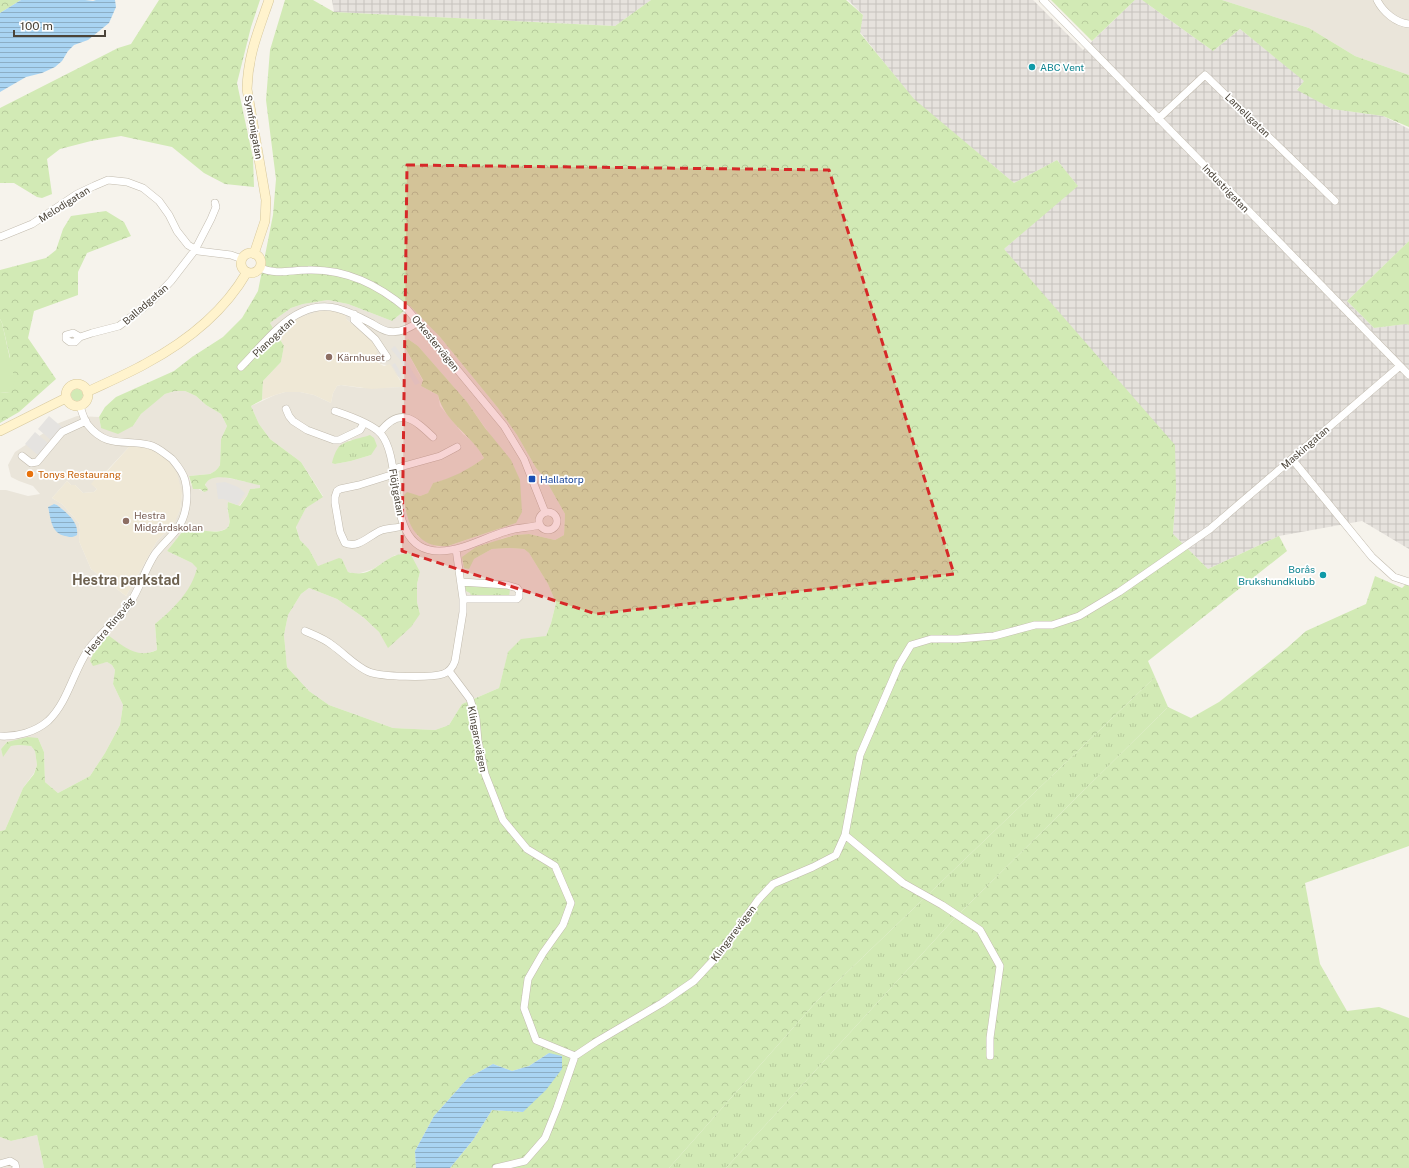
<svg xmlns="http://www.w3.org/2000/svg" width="1409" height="1168" viewBox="0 0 1409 1168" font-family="'Public Sans',sans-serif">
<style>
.residential{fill:#eae5da;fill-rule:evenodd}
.industrial{fill:url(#industrial-grid)}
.education{fill:#efe8d6}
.grass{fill:url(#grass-tufts)}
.forest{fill:url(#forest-crowns);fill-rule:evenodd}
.pitch{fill:#d2eab5}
.parking{fill:#e5e3e0}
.water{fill:url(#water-rules)}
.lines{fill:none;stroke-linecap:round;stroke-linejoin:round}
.street-casing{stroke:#c2bbae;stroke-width:8}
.secondary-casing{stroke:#d6c79b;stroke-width:10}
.street{stroke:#fff;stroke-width:7}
.secondary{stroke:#fff3cd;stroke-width:9}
.marked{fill:#d62828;fill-opacity:0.2;stroke:#d62828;stroke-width:3;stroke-dasharray:8 5;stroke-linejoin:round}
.culture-dot{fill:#0f9aa8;stroke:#fff;stroke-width:1.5}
.education-dot{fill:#8d6e63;stroke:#fff;stroke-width:1.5}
.food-dot{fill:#e8710a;stroke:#fff;stroke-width:1.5}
.transit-dot{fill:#1a4fb4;stroke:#fff;stroke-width:1.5}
.labels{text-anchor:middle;stroke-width:3.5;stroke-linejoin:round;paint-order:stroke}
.culture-label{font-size:10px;fill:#0d838f;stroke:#fff;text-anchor:start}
.street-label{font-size:10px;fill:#4b4439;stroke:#fff}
.education-label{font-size:10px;fill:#785e54;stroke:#fff;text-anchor:start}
.food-label{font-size:10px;fill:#c56008;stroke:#fff;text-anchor:start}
.transit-label{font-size:10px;fill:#164399;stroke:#fff;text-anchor:start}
.district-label{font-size:14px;font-weight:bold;fill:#6e6250;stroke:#fff}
</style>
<defs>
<pattern id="industrial-grid" width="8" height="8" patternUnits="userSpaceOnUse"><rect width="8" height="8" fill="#e6e2dd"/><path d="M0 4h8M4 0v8" fill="none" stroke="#c7c3be"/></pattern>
<pattern id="grass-tufts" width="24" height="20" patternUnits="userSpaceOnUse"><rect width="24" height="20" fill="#d2eab5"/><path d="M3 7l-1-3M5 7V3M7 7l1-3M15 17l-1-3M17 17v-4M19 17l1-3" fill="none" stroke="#b6ca9c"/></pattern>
<pattern id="forest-crowns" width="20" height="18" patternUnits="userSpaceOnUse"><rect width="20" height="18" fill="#d2eab5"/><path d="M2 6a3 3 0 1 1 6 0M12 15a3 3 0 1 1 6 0" fill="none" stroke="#b6ca9c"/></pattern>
<pattern id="water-rules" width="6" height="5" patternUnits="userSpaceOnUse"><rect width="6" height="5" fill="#a9d4f2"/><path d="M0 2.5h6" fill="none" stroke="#8caec5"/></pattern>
</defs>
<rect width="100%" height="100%" fill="#f6f3ec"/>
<path class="residential" d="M1222,0H1409V75L1355,56L1309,28Z
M328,300L348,304L392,321L410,306L419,314L440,337L498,408L517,435L536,468L544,477L565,514L564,535L555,540L529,534L515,535L502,538L474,559L492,549L510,548L524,549L529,553L548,584L556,603L551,623L546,636L508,653L499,688L462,704L449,725L435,730L393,728L329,705L309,691L287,667L284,635L288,615L301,594L309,588L337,599L363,617L379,632L382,637L420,614L417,602V584L420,572L395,555L373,569L357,574L348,572L342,559L318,566L309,549L300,540L296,526L306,508L323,496L301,462L270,439L259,424L251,406L275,395L285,392H300L314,395L331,403L333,393L337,386L341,385L361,388L404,387L399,378L387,365L380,364L366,334L346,319L288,326L278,336L270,323L291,308L303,304ZM408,339L418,346L467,402L491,436L516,523L449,546L437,547L417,536L404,507L407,493L420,496L428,493L433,483L448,479L464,472L484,458L480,451L472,441L463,434L440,406L438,395L421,386L423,381L403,344ZM349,440H355L371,455L351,461L335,464Z
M175,391H185L196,396L206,405L221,414L227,426L221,439L220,465L218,468L215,471L210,474L189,476L191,485L204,492L206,482L210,479L219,476L260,485V488L250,489L247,496L239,506L228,502L227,508L229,516V525L226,529L220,531H206L186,527L167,551L192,563L198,568L195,578L187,592L173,609L155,624L157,650L145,654L131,652L108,636L96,646L90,661L93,665L107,662L112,665L115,670L113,684L123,705L120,725L105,753L90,776L58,793L45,782L44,752L38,738L7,742L1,749L3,756L11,746L19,745L31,746L35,751L37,765L34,773L23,788L5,830L0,831V490H6L28,496L40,494L33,486L19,481L11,477L8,465L15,452L59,423L77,416L99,417L101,428L133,426L141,414L154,402L165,394ZM130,446L182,493L180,510L172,526L157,541L126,596L91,569L79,541L80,530L79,523L62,504L52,498L67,481L71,485H75L83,493L94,492L97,489L92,484L99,479ZM54,504L57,505L64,511L50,515L48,508Z
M37,1135L44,1168H0V1137L11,1141Z"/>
<path class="industrial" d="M332,0H651L615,26L334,12Z
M848,0H1033L1083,50L1135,0H1142L1213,51L1240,29L1305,81L1297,89L1332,109L1383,116L1409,129V241L1347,301L1374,328L1406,324L1409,325V549L1362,521L1279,536L1208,569L1173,534L1176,491L1080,338L1004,249L1077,185L1057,160L1014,183L914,100L860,32L863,15Z"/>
<path class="education" d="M323,310L338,311L346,314V319L376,343L377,360L380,364L384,366L390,364L404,387H397L372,389L341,385L337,386L333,393L331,403L314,395L300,392H285L275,395L262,400L263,381L281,362L284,346L278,336L298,318Z
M130,446L149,448L158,452L167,459L177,473L182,493L180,510L176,519L172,526L157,541L126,596L91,569L79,541L80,530L79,523L62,504L52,498L67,481L71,485H75L83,493L94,492L97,489L91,484L97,477L100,479Z"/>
<path class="grass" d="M71 395a6 6 0 1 1 12 0a6 6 0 1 1-12 0Z
M370,435L374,438L377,446L371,455L351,461L335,464L332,463C333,458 335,452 338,448C342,441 362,438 370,435Z
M465,585L510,589L509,597H472L470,593L466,591Z
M1155,677L1168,707L954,919L726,1168H669L816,1002Z"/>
<path class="forest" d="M0,0H21L0,13Z
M159,0H260L251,27L237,83L253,158L254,187L225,184L204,173L172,147L121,136L91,141L60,149L47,159L52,194L42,198L37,197L14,183H0V108L118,48L131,44Z
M285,0H313L334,12L615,26L651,0H846L863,15L860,33L914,99L1014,183L1057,160L1078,186L1004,249L1175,445L1176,491L1173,534L1208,569L1279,536L1287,551L1148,661L1155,677L816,1002L669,1168H450L473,1140L492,1110L523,1112L549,1053L529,1066L512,1071L493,1064L468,1078L434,1116L415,1151L416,1168H44L37,1135L11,1141L0,1137V831L5,830L23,788L34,774L37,765L35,751L31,746L19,745L11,746L3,757L1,749L7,742L28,737L38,738L44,752L45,782L58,793L90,776L105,753L120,725L123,705L113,684L115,670L112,665L107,662L93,666L90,661L96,646L108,635C125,647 136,659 157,650L155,624C174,608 191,592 197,568L192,563L167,551L186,527C195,529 225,537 229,525C231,518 226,510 228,502L240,506L247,496L250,489L260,488V485C247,484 212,468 205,485L208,489L207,491L204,492L200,489H193L189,476L210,474L215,471L218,468L220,465L221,439L227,426L221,414L206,405L196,396L185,391H175L165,394L141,414L133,426L118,434L101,428L99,417L105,407L116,397L174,371L192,357L223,337L242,318L258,291L273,215L276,179L266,100L270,50ZM328,300L348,304L392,321L410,306L440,337L498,408L517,435L536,468L544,477L565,514L564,535L555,540L529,534L515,535L476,547L462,557L464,568L469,569L474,559L492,549L510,548L524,549L529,553L548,584L556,603L551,623L546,636L521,639L508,652L499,688L462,704L449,725L435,730L393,728L329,705L309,691L287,667L284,635L288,615L301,594L309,588L337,599L363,617L379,632L388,648L411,627L420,614L417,602V584L420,572L410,553C405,554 399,554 394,556C377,564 370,578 348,572L342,559L339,558L318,566L309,549L300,540L296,527L306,508L323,497L301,462L270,439L259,424L251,406L262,400L263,381L281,362L284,346L270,323L291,308L303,304Z
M1051,0H1135L1092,41Z
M1142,0H1222L1309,28L1355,56L1409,75V127L1383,116L1332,109L1297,90L1304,81L1240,29L1213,51Z
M106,211L124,222L131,236L87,253L78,272V295L34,311L28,338L56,379L19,412L0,423V393L10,392V357L2,323L0,319V270L46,258L56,250L63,229L71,216Z
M1409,241V325L1406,324L1374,328L1347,301Z
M408,339L418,346L467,402L485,428L511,460L520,480L522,512L516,523L448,546C417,549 405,522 404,495L407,492L420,496L428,493L433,483C452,478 468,470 484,458C472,435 444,422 438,395L421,386L423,380L403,344Z
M1375,576L1402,588L1409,581V846L1305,883L1320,964L1347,1011L1379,1007L1409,1018V1168H726L954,919L1168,707L1191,718L1219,702L1287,648L1306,631L1366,604Z"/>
<path class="pitch" d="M0,319L2,323L15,381L10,392L0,393Z"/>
<path class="parking" d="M395,346L403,357L420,383L415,385L400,360L391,349Z
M395,363L402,375L399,377L392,365Z
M49,416L63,428L52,441L38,429Z
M35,432L49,444L39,456L25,444Z
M225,482L238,487L245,493L237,505L224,499H218L216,483Z"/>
<path class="water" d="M21,0H85L93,1L96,0H115L116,7L109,23L88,40L74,45L68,51L62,61L55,67L42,73L26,77L0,92V13Z
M54,504L57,505C67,513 79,522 77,535C72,538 70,537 65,536C51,533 51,519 48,507Z
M549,1053L562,1056V1069L546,1090L523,1112L492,1110L473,1140L450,1168H416L415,1151L434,1116L468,1078L493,1064L512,1071L529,1066Z"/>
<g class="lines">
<defs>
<path id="street" d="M1043,0L1409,375
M1377,0C1383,12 1396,23 1409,24
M1158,119L1205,75L1335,201
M0,237L32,224L77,194L94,186L108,180L127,182L143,188L159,201L169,215L177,231L188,245L198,251L231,255L242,259
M260,268C276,275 291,270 308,270C347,269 378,285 407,309L504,426L524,459L545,512
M354,314V320L375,339L387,357
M80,337L73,333L66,335V339L70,342H75L80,337L92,333L119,326L151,302L171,281L195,250L211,219L216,207L215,203
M241,367C259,349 279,322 302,312C328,300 348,311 371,323C376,326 382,330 387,331C399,334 410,328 418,322
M286,409L289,416L293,421L307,430L334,440H339L360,430L364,423
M335,411C347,415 374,425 381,434C405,463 383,552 440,551C463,551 485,537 507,531C517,527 529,528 540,525
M380,432C400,406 414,419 433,437
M22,456L31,463L37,462L62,432L86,421
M1292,459L1372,557L1394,577L1409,582
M393,469L440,456L457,447
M394,474L359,485L340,489L337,491L335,497V503L340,532L345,543C359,549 369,535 382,530C389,528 397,528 404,526
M539 521a9 9 0 1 1 18 0a9 9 0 1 1-18 0Z
M461,582L507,585L517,588L519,591V597L517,599H463
M305,631C314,635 325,639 332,645C345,654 355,666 369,672C382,677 430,678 443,674C449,672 453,667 455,661L463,612V599L456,549
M449,671L470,699L476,718L478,741L485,774L503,820L527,849L555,866L571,903L563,925L543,953L528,979L524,1008L536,1040L575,1056
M0,736C17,737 35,732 48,721C68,702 73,672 88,650C100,633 118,620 130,603C140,588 145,569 155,554C162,545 170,538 177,529C187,516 189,495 185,480C183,472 177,465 172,459C165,454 158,447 149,445C126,439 107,449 88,425C84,420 82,412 80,406
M845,835L903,883L942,905L980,930L1000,966L990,1038V1056
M0,1164L10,1161L15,1164L16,1168
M496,1168L525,1161L545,1138L557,1108L575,1056L596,1042L662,1003L694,981L721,952L758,900L773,884L813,867L836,855L845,835L860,755L899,665L911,645L931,639H958L994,636L1035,625H1052L1079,616L1119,592L1210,529L1400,366"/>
<path id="secondary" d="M241 263a10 10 0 1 1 20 0a10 10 0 1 1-20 0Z
M254,254L265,221L266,200L247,89C248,55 258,32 269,0
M66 395a11 11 0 1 1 22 0a11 11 0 1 1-22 0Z
M87,392C106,383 127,374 145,364C186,342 224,312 247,272
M0,431L66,398"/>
</defs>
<use href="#street" class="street-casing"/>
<use href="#secondary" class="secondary-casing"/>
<use href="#street" class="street"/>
<use href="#secondary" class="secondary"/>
</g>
<path class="marked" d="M407,165L829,170L954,574L596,614L402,551Z"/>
<g class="culture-dot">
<circle cx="1032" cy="67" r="4"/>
<circle cx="1323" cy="575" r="4"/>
</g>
<g class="education-dot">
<circle cx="329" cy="357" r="4"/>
<circle cx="126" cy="521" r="4"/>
</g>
<circle class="food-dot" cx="30" cy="474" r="4"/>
<rect class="transit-dot" x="528" y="475" width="8" height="8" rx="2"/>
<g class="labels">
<g class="culture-label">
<text x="1040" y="71">ABC Vent</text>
<text x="1315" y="573" text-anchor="end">Borås<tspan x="1315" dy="12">Brukshundklubb</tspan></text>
</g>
<g class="street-label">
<text transform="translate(1248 115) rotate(44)" y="4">Lamellgatan</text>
<text transform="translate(254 127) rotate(80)" y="4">Symfonigatan</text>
<text transform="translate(1226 188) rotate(46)" y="4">Industrigatan</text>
<text transform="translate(64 204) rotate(-32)" y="4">Melodigatan</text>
<text transform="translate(145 304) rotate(-41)" y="4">Balladgatan</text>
<text transform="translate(273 337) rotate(-43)" y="4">Pianogatan</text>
<text transform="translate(436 343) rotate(51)" y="4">Orkestervägen</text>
<text transform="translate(1305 447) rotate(-41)" y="4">Maskingatan</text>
<text transform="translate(397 492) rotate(80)" y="4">Flöjtgatan</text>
<text transform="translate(109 626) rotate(-51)" y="4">Hestra Ringväg</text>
<text transform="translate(478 739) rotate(79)" y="4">Klingarevägen</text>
<text transform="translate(733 933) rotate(-53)" y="4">Klingarevägen</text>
</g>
<g class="education-label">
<text x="337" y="361">Kärnhuset</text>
<text x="134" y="519">Hestra<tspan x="134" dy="12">Midgårdskolan</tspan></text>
</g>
<g class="food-label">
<text x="38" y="478">Tonys Restaurang</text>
</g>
<g class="transit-label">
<text x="540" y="483">Hallatorp</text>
</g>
<g class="district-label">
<text x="126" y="585">Hestra parkstad</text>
</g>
</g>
<path d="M14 30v6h91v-6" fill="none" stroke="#4b4439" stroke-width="2"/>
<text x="20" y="30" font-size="12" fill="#4b4439" stroke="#ffffff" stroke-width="3" paint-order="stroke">100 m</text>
</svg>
